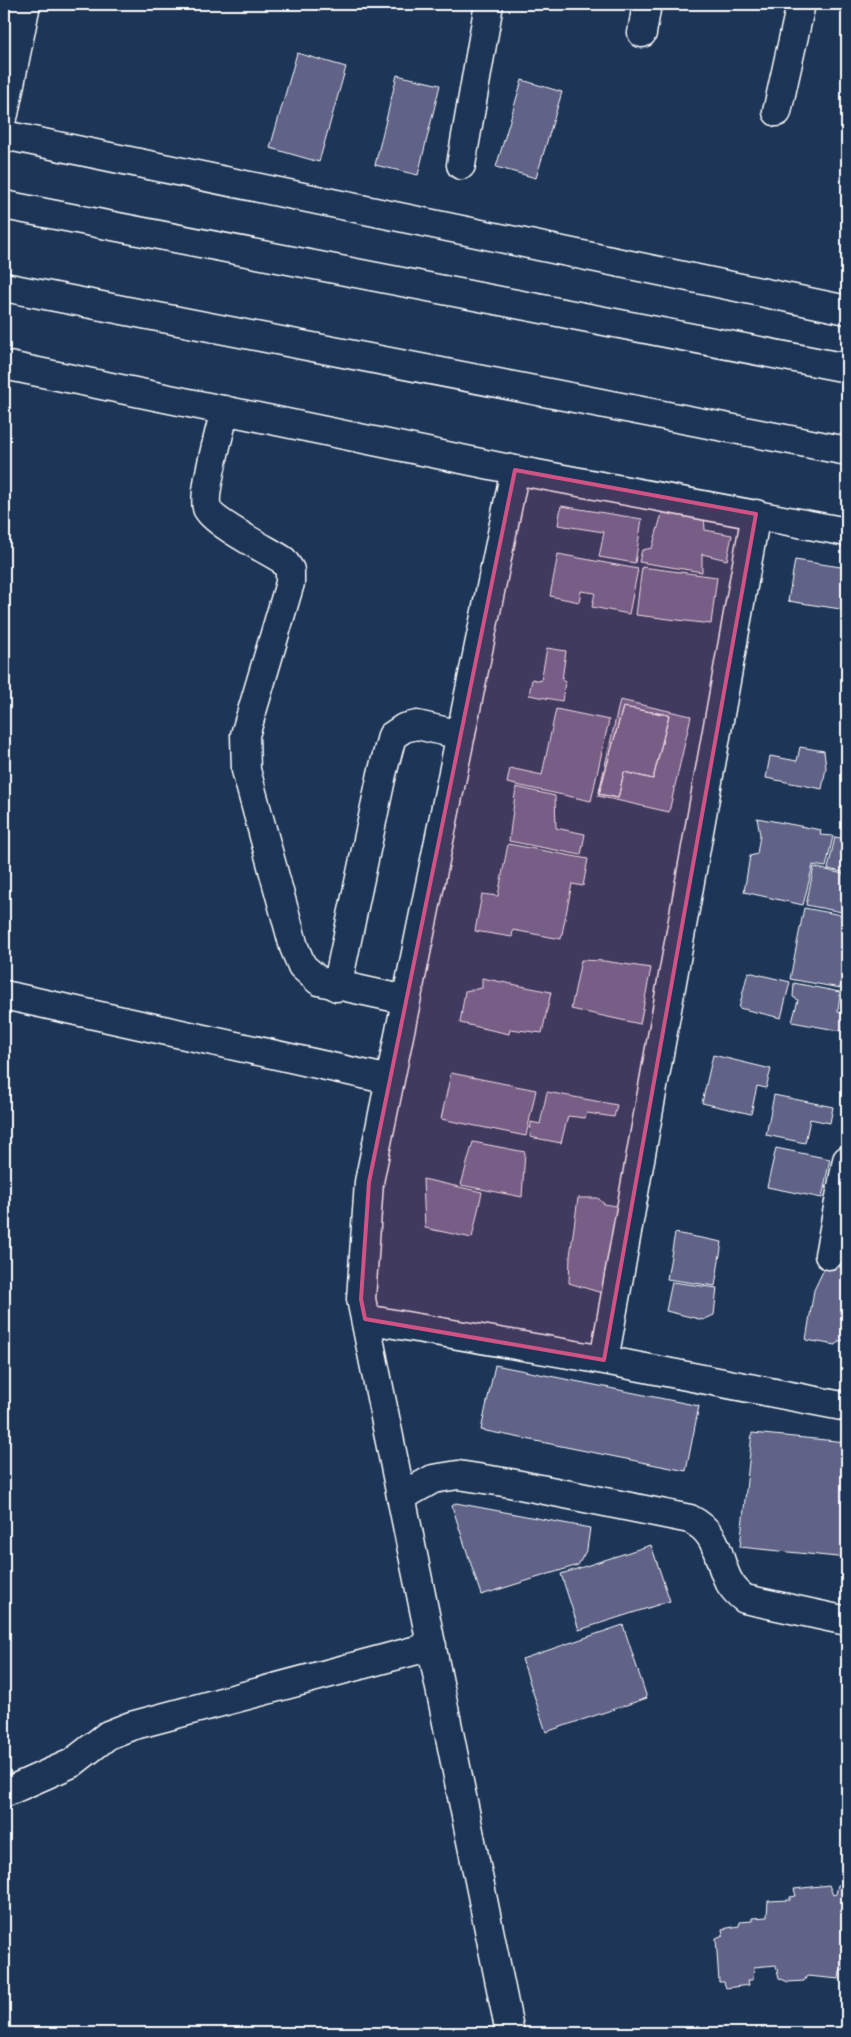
<svg xmlns="http://www.w3.org/2000/svg" width="851" height="2037" viewBox="0 0 851 2037" font-family="'Playpen Sans',sans-serif">
<style>
.building{fill:#606287;stroke:#fff;fill-rule:evenodd}
.lines{fill:none;stroke-linecap:round;stroke-linejoin:round}
.minor-casing{stroke:#fff;stroke-width:31}
.minor{stroke:#1d3557;stroke-width:28}
.marked{fill:#d15284;fill-opacity:0.2;stroke:#d15284;stroke-width:4;stroke-linejoin:round}
</style>
<rect width="100%" height="100%" fill="#1d3557"/>
<filter id="ink" filterUnits="userSpaceOnUse"><feTurbulence type="fractalNoise" baseFrequency=".02" numOctaves="2"/><feDisplacementMap in="SourceGraphic" scale="10" xChannelSelector="R" yChannelSelector="G"/><feConvolveMatrix kernelMatrix="1 2 1 2 8 2 1 2 1" color-interpolation-filters="sRGB"/></filter>
<g filter="url(#ink)">
<path class="building" d="M297,53L346,67L319,162L270,148Z
M397,75L440,85L418,175L375,165Z
M522,80L562,92L536,178L496,167Z
M561,506L642,519L635,563L599,557L604,532L558,525Z
M663,510L704,516L705,530L732,535L727,560L702,554V572L639,562L642,550L652,548Z
M558,554L638,569L629,614L592,607L595,593L581,591L579,602L550,596Z
M795,560L847,568L845,598L847,599V610L788,601Z
M642,567L717,577L711,624L636,615Z
M547,648L566,651L562,680L565,682L562,701L529,695L532,679L541,681Z
M620,700L691,716L669,812L598,796ZM623,707L669,715L653,779L624,772L618,798L599,794Z
M623,707L669,715L653,779L624,772L618,798L599,794Z
M556,709L609,720L591,801L507,783L510,768L542,775Z
M800,747L824,751L826,768L822,789L766,778L770,756L797,761Z
M516,787L555,796L556,828L585,834L581,855L509,841Z
M757,818L821,830L820,835L833,836L826,867L813,865L803,905L744,892L750,856L757,854L760,835Z
M835,837L847,839V873L828,869Z
M508,844L588,859L583,886L572,884L561,939L513,930L512,937L475,931L482,894L498,896Z
M814,867L847,875V913L806,905Z
M804,908L847,916L841,941L847,943V967L840,988L790,979Z
M581,960L604,961L651,968L640,1024L571,1009Z
M748,972L790,982L781,1018L739,1008Z
M482,978L551,992L542,1033L510,1029L509,1034L460,1023L465,991L482,988Z
M794,983L840,992L838,1012L847,1014V1032L792,1022L798,1000L793,997Z
M713,1055L771,1069L766,1088L757,1086L751,1114L702,1103Z
M451,1073L536,1090L526,1136L441,1119Z
M547,1092L617,1105L614,1117L587,1113L585,1118L568,1116L561,1143L530,1137L531,1122L540,1124Z
M774,1095L833,1107L830,1123L810,1119L805,1143L766,1135Z
M473,1142L525,1152L522,1197L461,1185Z
M776,1148L830,1159L822,1198L767,1187Z
M423,1179L482,1192L472,1238L425,1228Z
M578,1198H598L604,1204L629,1208L615,1297L569,1283L570,1256Z
M675,1233L722,1242L715,1286L667,1279Z
M826,1265L847,1268V1340L839,1341L836,1345L806,1340L814,1290Z
M672,1282L717,1288L714,1315L703,1320L666,1311Z
M495,1365L699,1406L686,1471L481,1430Z
M752,1433L847,1442V1558L740,1547Z
M456,1503L590,1528L587,1549L578,1565L481,1595L452,1506Z
M651,1545L670,1601L579,1630L561,1574Z
M623,1625L647,1698L546,1732L522,1659Z
M847,1884V1958L844,1959L845,1969L840,1972L839,1979L807,1976L804,1981L788,1982L779,1978L776,1965L754,1967L753,1980H748L749,1985L726,1988L724,1982H719L716,1938L723,1935L722,1929L739,1926L740,1922L752,1921V1918L767,1917L768,1901L790,1900V1897L796,1896L794,1889L829,1885L833,1895L836,1894L838,1885Z"/>
<g class="lines">
<defs>
<path id="minor" d="M642,33L647,4
M777,112L801,4
M4,114L26,4
M4,135L847,310
M461,165L489,4
M4,205L847,368
M4,287L847,451
M4,365L515,470L847,532
M225,410C221,427 202,494 207,508C212,522 269,551 283,560L290,570V583L245,735L246,770L294,947L302,966L319,981L406,1000
M337,987L382,774L392,736L404,728L417,725L461,735
M4,995L390,1080
M829,1255L847,1160
M365,1319L604,1360L847,1407
M604,1360L756,514
M401,1497L433,1479L458,1475L510,1483L690,1519C730,1539 711,1575 745,1599L847,1621
M4,1793L72,1763L108,1735L131,1726L432,1646
M510,2033L361,1299L369,1182L515,470"/>
</defs>
<use href="#minor" class="minor-casing"/>
<use href="#minor" class="minor"/>
</g>
</g>
<path class="marked" d="M515,470L756,514L604,1360L365,1319L361,1299L369,1182Z"/>
<rect width="851" height="2037" fill="none" stroke="#1d3557" stroke-width="20"/>
<rect x="10" y="10" width="831" height="2017" fill="none" stroke="#fff" stroke-width="2" filter="url(#ink)"/>
</svg>
